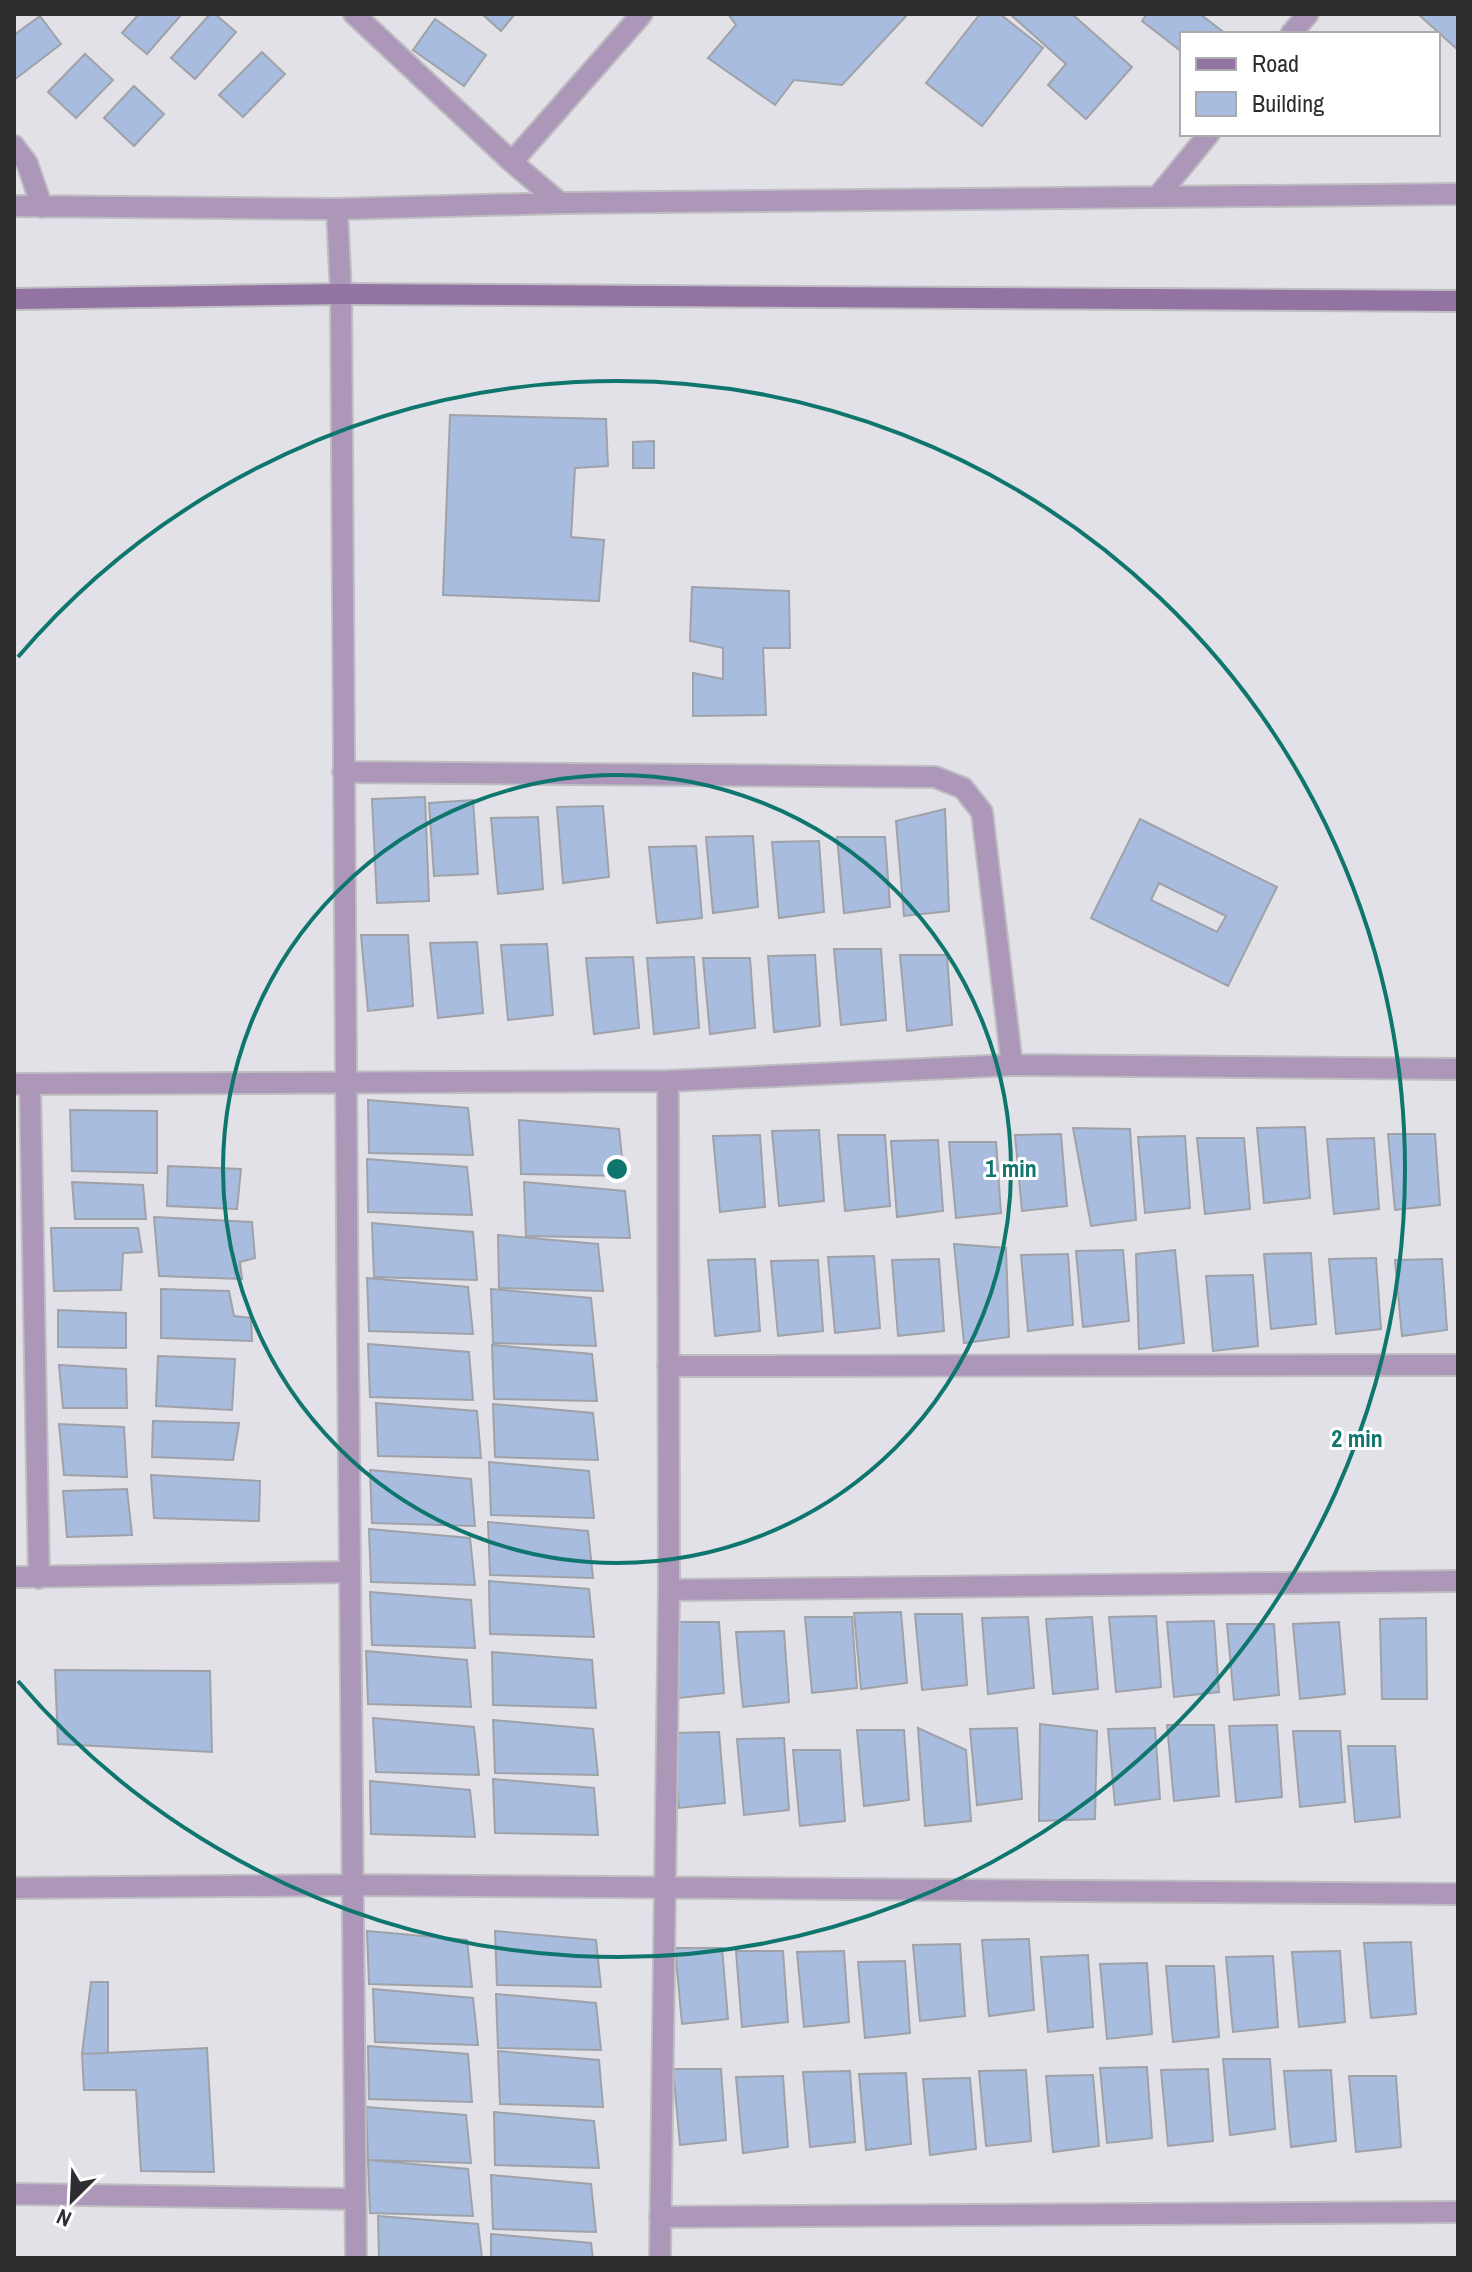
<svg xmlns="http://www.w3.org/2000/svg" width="1472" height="2272" viewBox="0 0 1472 2272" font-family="'Archivo Narrow',sans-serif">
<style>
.building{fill:#a8bce0;stroke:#9fa2a7;stroke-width:2;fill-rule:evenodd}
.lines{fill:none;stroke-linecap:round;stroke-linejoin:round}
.street-casing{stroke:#bdbdc2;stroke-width:24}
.secondary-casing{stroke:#bdbdc2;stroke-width:24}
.street{stroke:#ac97b8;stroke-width:20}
.secondary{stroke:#9273a2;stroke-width:20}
.ring{fill:none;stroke:#0f766e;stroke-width:4}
.centre{fill:#0f766e;stroke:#fff;stroke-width:4}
.ring-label{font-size:24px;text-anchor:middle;font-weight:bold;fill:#0f766e;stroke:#fff;stroke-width:6;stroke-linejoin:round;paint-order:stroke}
</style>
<rect width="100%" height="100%" fill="#e1e1e7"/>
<path class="building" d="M139,14H182L147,54L122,33Z
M210,14H215L236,32L195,79L171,58Z
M482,14H515L501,31Z
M728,14H908L842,85L794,80L775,105L708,58L736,25Z
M980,14H1000L1043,48L982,126L926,83Z
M1010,14H1072L1132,67L1086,119L1048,85L1066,64Z
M1147,14H1200L1226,34H1182V52L1142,21Z
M1418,14H1458V50Z
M40,16L61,44L14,80V35Z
M435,19L486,55L464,86L413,50Z
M262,52L285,74L243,117L219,95Z
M85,54L113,80L76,118L48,92Z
M134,86L164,114L134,146L104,118Z
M450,415L606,419L608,466L575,468L571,537L604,540L599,601L443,595Z
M654,441V468H633V442Z
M692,587L789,591L790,648H763L766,715L693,716V673L723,679V648L690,641Z
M425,797L429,901L377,903L372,799Z
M473,800L478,874L434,876L429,803Z
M603,806L609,877L563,883L557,807Z
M945,809L949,911L904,916L896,821Z
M538,817L543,889L498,894L491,818Z
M1140,819L1277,887L1228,986L1091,918ZM1159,883L1226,916L1217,932L1151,900Z
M753,836L758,907L713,913L706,837Z
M837,837H885L890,907L844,913Z
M819,841L824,912L779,918L772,842Z
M696,846L702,918L657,923L649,847Z
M361,935H408L413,1006L368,1011Z
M477,942L483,1013L438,1018L430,943Z
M547,944L553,1015L508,1020L501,945Z
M834,949H881L886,1020L841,1025Z
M815,955L820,1026L774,1032L768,956Z
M900,955H947L952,1025L907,1031Z
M633,957L639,1028L594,1034L586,958Z
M694,957L699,1028L654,1034L647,958Z
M703,958H750L755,1028L710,1034Z
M368,1100L468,1108L473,1155L369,1153Z
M70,1110L157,1111V1173L72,1171Z
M519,1120L619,1129L624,1176L521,1174Z
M1305,1127L1310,1198L1264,1203L1257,1128Z
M1073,1128L1130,1129L1136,1220L1091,1226Z
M819,1130L824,1201L779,1206L772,1131Z
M1061,1134L1067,1206L1022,1211L1015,1135Z
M1388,1134H1435L1440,1205L1395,1210Z
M760,1135L765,1207L720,1212L713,1136Z
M838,1135H885L890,1206L845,1211Z
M1185,1136L1190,1208L1145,1213L1138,1137Z
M1197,1138H1244L1250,1209L1205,1214Z
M1374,1138L1379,1209L1334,1214L1327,1139Z
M938,1140L943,1211L897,1217L891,1141Z
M949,1142H996L1001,1213L956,1218Z
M367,1159L467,1167L472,1215L368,1212Z
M168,1166L241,1169L237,1209L167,1206Z
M72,1182L143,1185L146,1219H75Z
M524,1182L625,1191L630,1238L526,1236Z
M154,1217L252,1222L255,1258L240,1262L242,1279L159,1276Z
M372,1223L473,1232L477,1280L374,1277Z
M51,1228H138L142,1252L123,1253L121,1290L54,1291Z
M498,1235L598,1244L603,1291L499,1288Z
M954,1244L1006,1248L1009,1337L964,1343Z
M1123,1250L1129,1321L1083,1327L1076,1251Z
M1175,1250L1184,1343L1139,1349L1136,1254Z
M1311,1253L1316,1324L1271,1329L1264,1254Z
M1068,1254L1073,1325L1028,1331L1021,1255Z
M874,1256L880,1328L835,1333L828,1257Z
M1376,1258L1381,1329L1336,1334L1329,1259Z
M755,1259L760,1331L715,1336L708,1260Z
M939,1259L944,1331L898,1336L892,1260Z
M1442,1259L1447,1330L1402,1336L1395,1260Z
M818,1260L823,1331L778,1336L771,1261Z
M1253,1275L1258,1346L1213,1351L1206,1276Z
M367,1278L468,1287L473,1334L369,1331Z
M161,1289L229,1291L234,1316L251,1318L252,1341L161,1338Z
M491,1289L591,1298L596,1346L493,1343Z
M58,1310L126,1313V1348L58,1347Z
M368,1344L469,1352L473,1400L370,1397Z
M492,1345L592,1354L597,1401L494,1399Z
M158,1356L235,1359L232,1410L156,1406Z
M59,1365L126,1369L127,1408H63Z
M376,1403L477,1411L481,1458L378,1456Z
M493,1404L593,1413L598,1460L495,1457Z
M153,1421L239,1423L233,1460L152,1457Z
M59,1424L124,1427L127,1477L64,1475Z
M489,1462L589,1471L594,1518L491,1515Z
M370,1470L471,1479L475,1526L372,1523Z
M151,1475L260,1481L259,1521L154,1518Z
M127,1489L132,1535L67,1537L63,1491Z
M488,1522L588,1531L593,1578L490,1575Z
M369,1529L470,1538L475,1585L371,1582Z
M489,1581L589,1589L594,1637L490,1634Z
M370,1592L471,1600L475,1648L372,1645Z
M901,1612L907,1683L861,1689L854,1613Z
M915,1614H962L967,1685L922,1690Z
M1156,1616L1161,1687L1116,1692L1109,1617Z
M805,1617H852L857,1688L812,1693Z
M1028,1617L1034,1688L988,1694L982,1618Z
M1092,1617L1098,1689L1053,1694L1046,1619Z
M1426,1618L1427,1699H1382L1380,1619Z
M1214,1621L1219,1692L1174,1697L1167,1622Z
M672,1622H719L724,1693L679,1698Z
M1339,1622L1345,1694L1300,1699L1293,1624Z
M1227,1624H1274L1279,1695L1234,1700Z
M784,1631L789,1702L743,1707L736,1632Z
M366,1651L467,1660L471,1707L368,1704Z
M492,1652L592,1660L596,1708L493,1705Z
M55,1670L210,1671L212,1752L58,1744Z
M373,1718L474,1727L479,1775L376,1772Z
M493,1720L593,1729L598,1775L495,1773Z
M1040,1724L1097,1731L1095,1819L1039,1821Z
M1167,1725H1214L1219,1796L1174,1801Z
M1277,1725L1282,1797L1236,1802L1229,1726Z
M918,1728L966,1750L971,1821L925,1826Z
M1017,1728L1022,1799L977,1805L970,1729Z
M1155,1728L1160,1799L1115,1805L1108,1729Z
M857,1730H904L909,1800L864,1806Z
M1293,1731H1340L1345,1802L1300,1807Z
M719,1732L725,1803L679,1808L672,1733Z
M784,1738L789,1810L744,1815L737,1739Z
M1348,1746H1395L1400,1817L1355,1822Z
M793,1750H840L845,1821L800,1826Z
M493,1779L594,1788L598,1835L495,1833Z
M370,1781L470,1790L475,1837L371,1834Z
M367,1931L467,1940L472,1987L369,1984Z
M495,1931L596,1940L601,1987L497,1985Z
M1029,1939L1034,2010L989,2016L982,1940Z
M1411,1942L1416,2014L1371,2018L1364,1943Z
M960,1944L965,2016L920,2021L913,1945Z
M675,1948H722L728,2019L682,2024Z
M736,1951H783L788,2022L742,2027Z
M844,1951L849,2022L804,2027L797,1952Z
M1340,1951L1345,2022L1299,2027L1292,1952Z
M1088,1955L1093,2027L1048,2032L1041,1957Z
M1273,1956L1278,2027L1233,2032L1226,1957Z
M905,1961L910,2033L865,2038L858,1962Z
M1147,1963L1152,2034L1107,2039L1100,1964Z
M1166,1966H1214L1219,2037L1173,2042Z
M91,1982H108V2053L82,2054Z
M373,1989L473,1998L478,2045L375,2042Z
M496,1994L596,2003L601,2050L498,2048Z
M368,2046L468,2054L472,2102L369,2099Z
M207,2048L214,2172L141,2171L136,2090H84L82,2054Z
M498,2051L599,2060L603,2107L500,2104Z
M1223,2059H1270L1275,2129L1230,2135Z
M1147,2067L1152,2138L1107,2143L1100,2068Z
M673,2069H721L726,2140L680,2145Z
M1208,2069L1213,2141L1168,2146L1161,2070Z
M1026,2070L1031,2141L986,2146L979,2071Z
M1331,2070L1336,2141L1291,2147L1284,2071Z
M850,2071L855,2142L810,2147L803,2072Z
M906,2073L911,2144L866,2150L859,2074Z
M1093,2075L1099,2146L1053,2152L1046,2076Z
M783,2076L788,2147L743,2153L736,2077Z
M1349,2076H1396L1401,2147L1356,2152Z
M970,2078L976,2149L930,2155L923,2079Z
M366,2107L466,2115L471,2163L368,2160Z
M494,2112L594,2121L599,2168L495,2165Z
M368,2160L468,2169L473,2216L370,2213Z
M491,2175L591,2184L596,2232L493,2229Z
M378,2216L478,2224L482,2258H379Z
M491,2234L591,2243L593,2258H491Z"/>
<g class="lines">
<defs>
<path id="street" d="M354,14L512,162L560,203
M1291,34L1308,14
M14,146L27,163L42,207
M512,162L642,14
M1158,196L1209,134
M14,206L337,209L560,203L1458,194
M337,209L341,294C344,949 350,1603 356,2258
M343,772L935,777L963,788L982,812L1012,1065
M14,1084L668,1081L1012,1065L1458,1069
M30,1084L39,1578
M668,1366L1458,1365
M14,1577L349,1572
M669,1590L1458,1581
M14,1888L353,1885L1458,1894
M14,2194L355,2199
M660,2217L1458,2212
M660,2258L669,1590L668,1081"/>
<path id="secondary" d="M14,299L341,294L1458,301"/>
</defs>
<use href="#street" class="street-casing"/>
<use href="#secondary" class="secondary-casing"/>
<use href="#street" class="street"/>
<use href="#secondary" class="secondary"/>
</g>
<g class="ring">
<circle cx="617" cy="1169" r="394"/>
<path d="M18 657A788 788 0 1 1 18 1681"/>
</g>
<circle cx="617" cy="1169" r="12" class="centre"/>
<g class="ring-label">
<text x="1011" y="1177">1 min</text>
<text x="1357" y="1447">2 min</text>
</g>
<rect width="1472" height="2272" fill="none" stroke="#2e2d30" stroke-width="32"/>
<rect x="1180" y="32" width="260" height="104" fill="#ffffff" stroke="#ababac" stroke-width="2"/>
<rect x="1196" y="58" width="40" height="12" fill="#9273a2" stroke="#ababac" stroke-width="2"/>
<text x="1252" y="72" font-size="24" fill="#2e2d30">Road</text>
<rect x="1196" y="92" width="40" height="24" fill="#a8bce0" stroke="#ababac" stroke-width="2"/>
<text x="1252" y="112" font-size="24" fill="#2e2d30">Building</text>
<g transform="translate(72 2200) rotate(204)" stroke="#ffffff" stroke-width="6" paint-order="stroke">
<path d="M0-6L14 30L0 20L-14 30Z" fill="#2e2d30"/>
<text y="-12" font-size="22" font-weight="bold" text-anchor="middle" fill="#2e2d30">N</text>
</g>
</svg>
